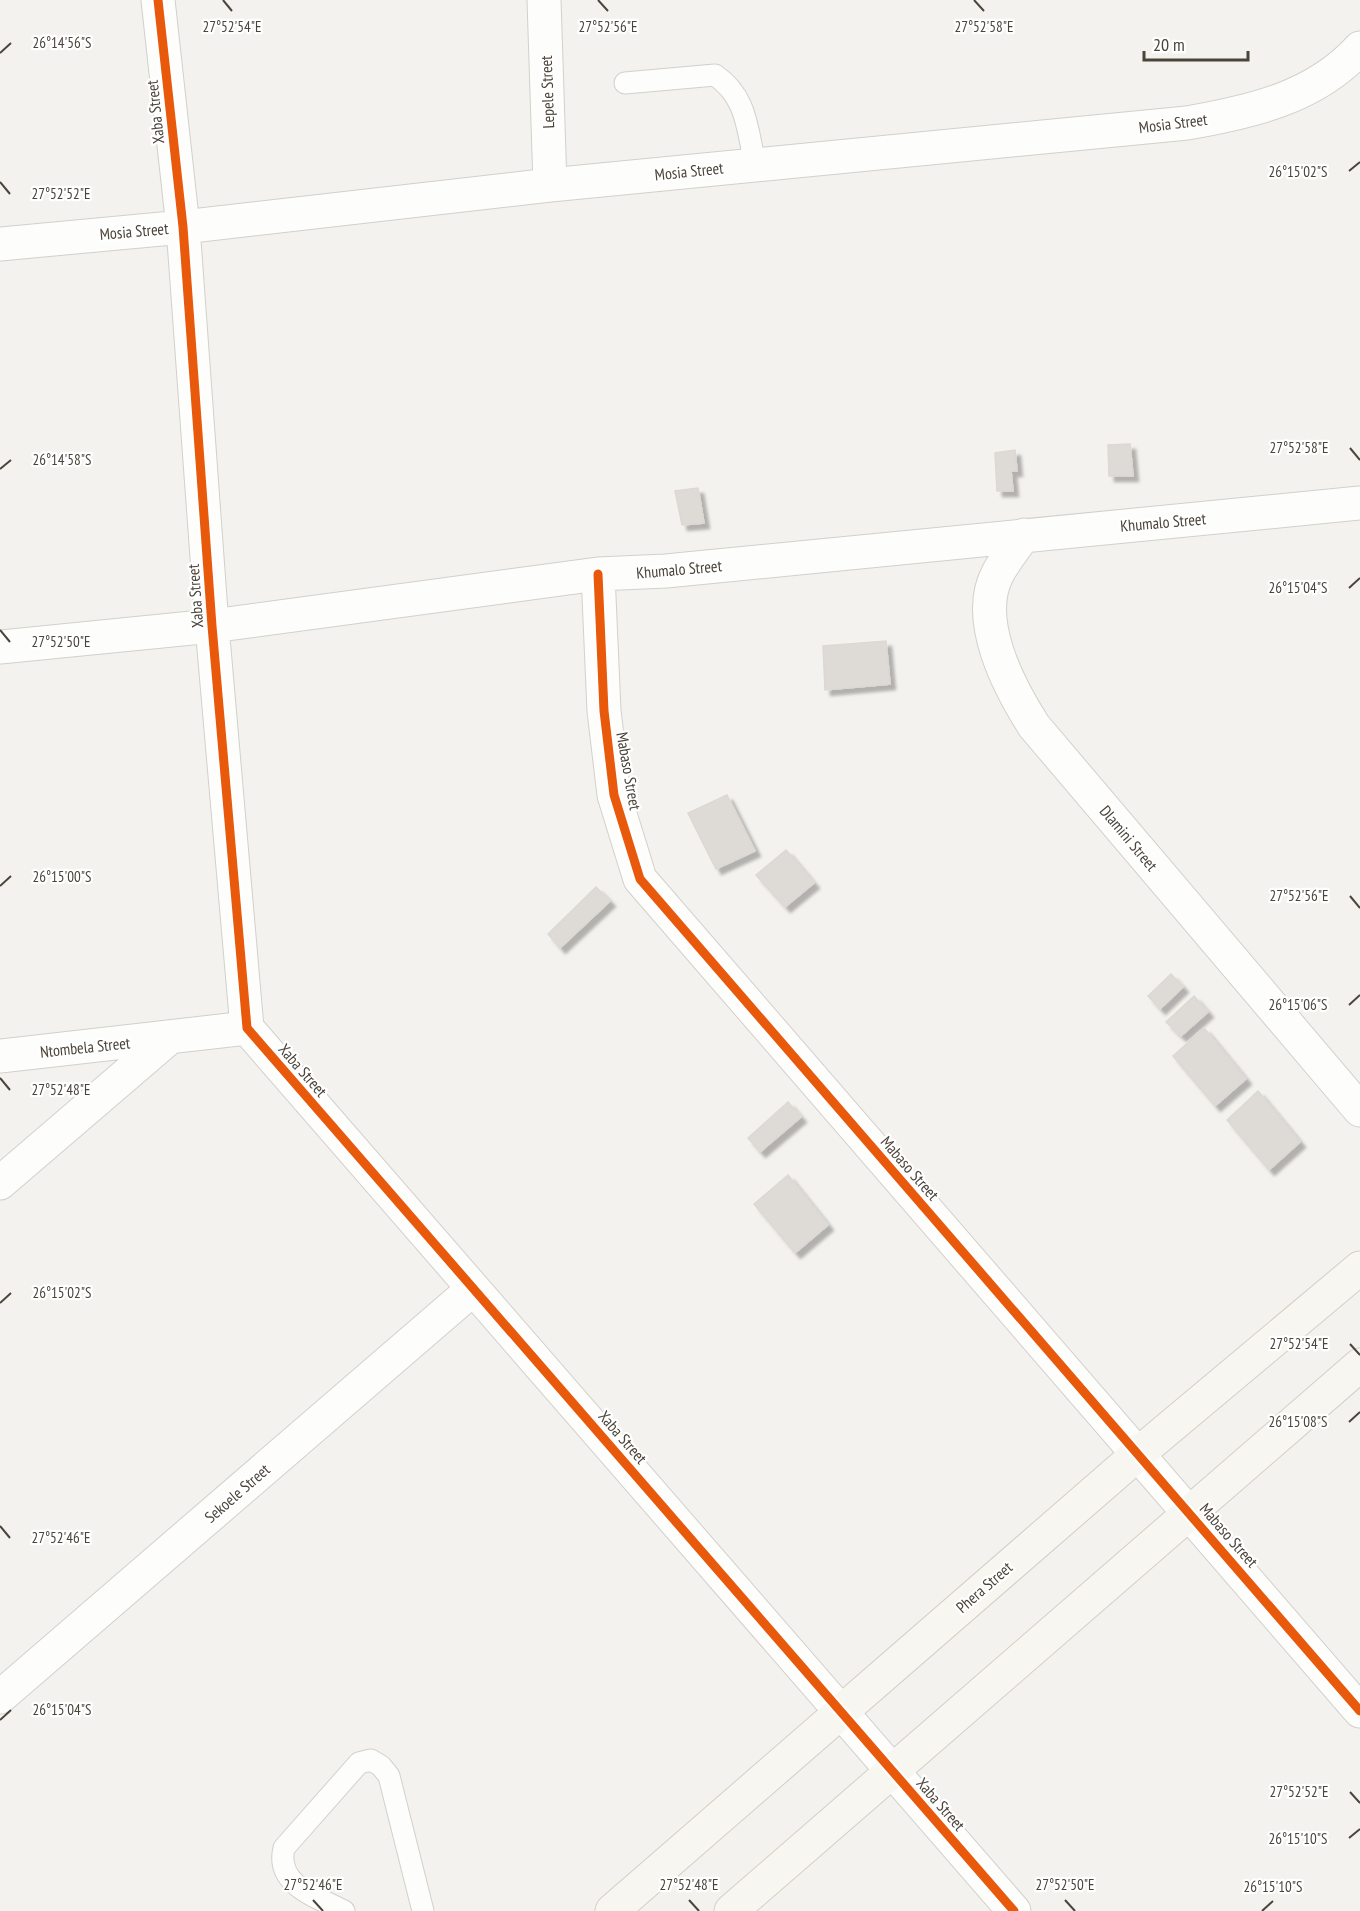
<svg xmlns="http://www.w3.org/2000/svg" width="1360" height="1911" viewBox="0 0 1360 1911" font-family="'PT Sans Narrow',sans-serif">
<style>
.building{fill:#dedbd6;stroke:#dcd9d4;stroke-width:1.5;filter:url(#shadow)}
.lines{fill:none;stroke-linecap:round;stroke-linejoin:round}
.lane-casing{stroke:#d2d0cb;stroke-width:23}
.street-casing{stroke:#d2d0cb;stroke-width:35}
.secondary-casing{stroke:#d3cfc5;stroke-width:35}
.lane{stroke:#fdfdfc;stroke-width:21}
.street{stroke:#fdfdfc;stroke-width:33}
.secondary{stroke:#f7f6f1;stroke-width:33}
.cycleway-casing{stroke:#fff;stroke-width:13}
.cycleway{stroke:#e8590c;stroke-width:9}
.ticks{fill:none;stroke:#4b4439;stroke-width:2}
.labels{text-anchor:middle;stroke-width:4.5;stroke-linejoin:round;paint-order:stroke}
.street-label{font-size:16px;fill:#4b4439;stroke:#fff}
.ticks-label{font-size:15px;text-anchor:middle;fill:#4b4439;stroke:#fff;stroke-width:4.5;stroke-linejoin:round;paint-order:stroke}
</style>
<defs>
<filter id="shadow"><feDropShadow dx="5.5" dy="5.5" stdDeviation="1.5" flood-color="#0004"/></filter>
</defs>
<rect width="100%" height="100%" fill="#f4f2ee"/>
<path class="building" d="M1130,444L1133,476H1109L1108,445Z
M1015,450L1017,471H1011L1013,491H997L995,453Z
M698,488L704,523L682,525L675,491Z
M886,641L890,684L825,690L823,646Z
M727,795L755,851L716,869L688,813Z
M786,850L814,883L785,907L756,875Z
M596,887L610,901L560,948L548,934Z
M1171,974L1183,987L1160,1009L1148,996Z
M1194,996L1208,1012L1181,1036L1166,1022Z
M1204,1028L1246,1079L1215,1106L1173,1056Z
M1258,1091L1300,1142L1269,1170L1227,1120Z
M788,1102L801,1117L760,1152L748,1138Z
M788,1175L828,1225L795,1253L754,1204Z"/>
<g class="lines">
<defs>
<path id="lane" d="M625,83L715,75C747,97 747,128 755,164
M344,1911C317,1897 275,1885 284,1848L359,1763L371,1760L381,1766L389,1776L423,1911"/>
<path id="street" d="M158,0L183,227L212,626L247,1028L1014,1911
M544,0L550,185
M0,244L183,227L550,185L1187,123C1250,112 1315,98 1360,48
M1024,535C1015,547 1005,560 998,573C973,619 1009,687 1034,726L1360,1110
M598,574L604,711L614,795L640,879L1360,1711
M0,647L212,626L598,574L666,571L1360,503
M0,1056L247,1028
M0,1183L169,1038
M0,1697L473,1289"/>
<path id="secondary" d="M612,1911L1138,1454L1360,1268
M731,1911L1360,1365"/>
</defs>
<use href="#lane" class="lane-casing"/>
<use href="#street" class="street-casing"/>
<use href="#secondary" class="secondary-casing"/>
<use href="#lane" class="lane"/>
<use href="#street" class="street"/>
<use href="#secondary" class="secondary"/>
<defs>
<path id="cycleway" d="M158,0L183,227L212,626L247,1028L1014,1911
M598,574L604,711L614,795L640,879L1360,1711"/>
</defs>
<use href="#cycleway" class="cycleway-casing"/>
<use href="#cycleway" class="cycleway"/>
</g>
<path class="ticks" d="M223,0L232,11M598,0L608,11M974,0L984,11M0,53L11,43M1349,171L1360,162M0,182L10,194M1350,448L1360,460M0,469L11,460M1349,588L1360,578M0,630L10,642M0,886L11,876M1350,896L1360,908M1349,1005L1360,995M0,1078L10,1090M0,1303L11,1293M1350,1344L1360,1355M1349,1422L1360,1412M0,1526L10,1538M0,1720L11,1710M1350,1792L1360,1803M1349,1838L1360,1829M313,1900L323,1911M689,1900L699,1911M1065,1900L1075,1911M1262,1911L1273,1901"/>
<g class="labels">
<g class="street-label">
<text transform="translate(547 92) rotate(-92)" y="6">Lepele Street</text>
<text transform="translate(155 112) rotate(-96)" y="6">Xaba Street</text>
<text transform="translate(1173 123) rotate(-7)" y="6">Mosia Street</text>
<text transform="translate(689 171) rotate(-6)" y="6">Mosia Street</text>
<text transform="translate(134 231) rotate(-5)" y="6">Mosia Street</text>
<text transform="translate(1163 522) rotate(-5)" y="6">Khumalo Street</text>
<text transform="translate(679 569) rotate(-5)" y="6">Khumalo Street</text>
<text transform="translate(195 596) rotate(-94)" y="6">Xaba Street</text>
<text transform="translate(629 771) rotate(80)" y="6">Mabaso Street</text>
<text transform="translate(1129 838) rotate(50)" y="6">Dlamini Street</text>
<text transform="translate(85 1047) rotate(-6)" y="6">Ntombela Street</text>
<text transform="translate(303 1070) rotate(49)" y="6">Xaba Street</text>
<text transform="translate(910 1168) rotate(49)" y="6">Mabaso Street</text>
<text transform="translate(623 1437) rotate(49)" y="6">Xaba Street</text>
<text transform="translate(237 1493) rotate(-41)" y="6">Sekoele Street</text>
<text transform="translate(1229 1535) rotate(49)" y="6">Mabaso Street</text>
<text transform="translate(984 1587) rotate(-41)" y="6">Phera Street</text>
<text transform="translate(941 1804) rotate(49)" y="6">Xaba Street</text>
</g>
</g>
<g class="ticks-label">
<text x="232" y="32">27°52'54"E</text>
<text x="608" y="32">27°52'56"E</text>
<text x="984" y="32">27°52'58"E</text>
<text x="62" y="48">26°14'56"S</text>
<text x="1298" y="177">26°15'02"S</text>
<text x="61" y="199">27°52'52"E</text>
<text x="1299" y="453">27°52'58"E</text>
<text x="62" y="465">26°14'58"S</text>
<text x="1298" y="593">26°15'04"S</text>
<text x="61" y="647">27°52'50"E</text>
<text x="62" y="882">26°15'00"S</text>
<text x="1299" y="901">27°52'56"E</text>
<text x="1298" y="1010">26°15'06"S</text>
<text x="61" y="1095">27°52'48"E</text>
<text x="62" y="1298">26°15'02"S</text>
<text x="1299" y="1349">27°52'54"E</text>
<text x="1298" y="1427">26°15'08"S</text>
<text x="61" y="1543">27°52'46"E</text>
<text x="62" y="1715">26°15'04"S</text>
<text x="1299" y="1797">27°52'52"E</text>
<text x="1298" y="1844">26°15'10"S</text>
<text x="313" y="1890">27°52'46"E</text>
<text x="689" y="1890">27°52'48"E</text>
<text x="1065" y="1890">27°52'50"E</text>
<text x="1273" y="1892">26°15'10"S</text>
</g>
<path d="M1144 51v9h104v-9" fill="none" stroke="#4b4439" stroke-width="3"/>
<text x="1153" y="51" font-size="18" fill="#4b4439" stroke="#ffffff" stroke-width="4.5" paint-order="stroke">20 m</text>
</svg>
